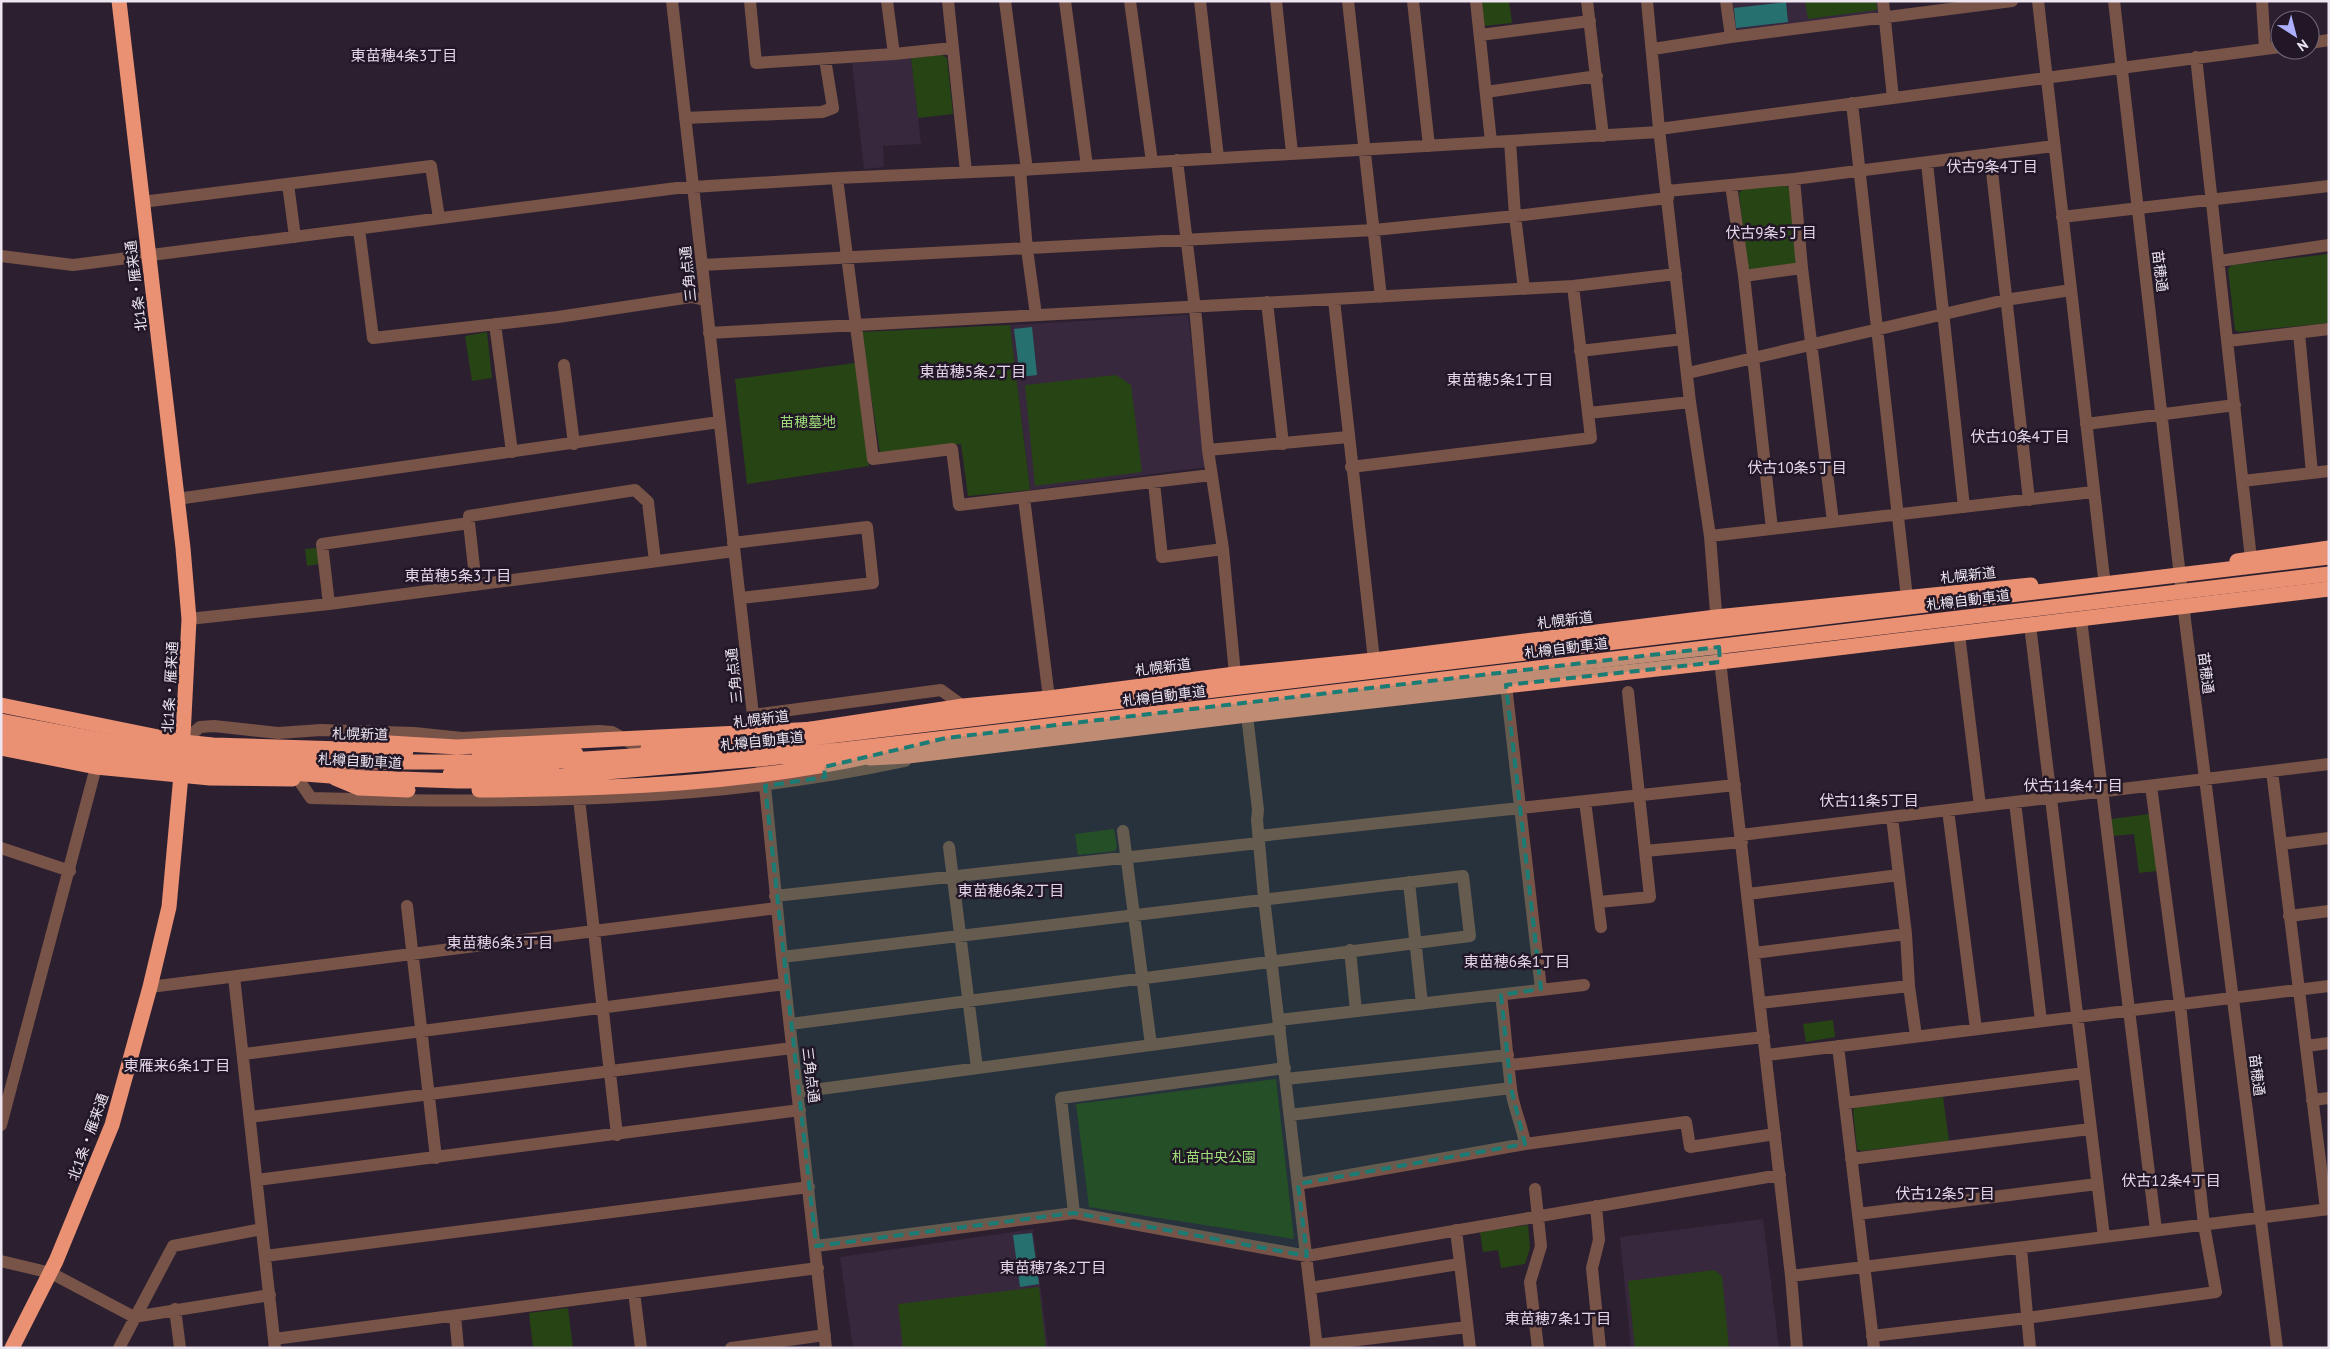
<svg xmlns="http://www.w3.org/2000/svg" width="2330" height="1349" viewBox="0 0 2330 1349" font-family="'PT Sans','Noto Sans JP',sans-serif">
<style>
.built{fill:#38283e}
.green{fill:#274414}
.water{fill:#277070}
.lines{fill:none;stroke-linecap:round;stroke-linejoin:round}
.minor{stroke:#785347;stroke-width:12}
.highway{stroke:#ea9073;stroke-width:15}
.highway-bridge{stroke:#ea9073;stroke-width:15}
.marked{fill:#1a7c74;fill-opacity:0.2;stroke:#1a7c74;stroke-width:4;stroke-dasharray:10 6;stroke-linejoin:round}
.labels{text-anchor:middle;stroke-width:5;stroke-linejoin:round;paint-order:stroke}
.street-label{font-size:14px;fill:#ede5f0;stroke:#221726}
.park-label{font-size:14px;fill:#9ede79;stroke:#221726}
.neighbourhood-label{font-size:15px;fill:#e6d6ec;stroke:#221726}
</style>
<rect width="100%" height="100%" fill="#2c2030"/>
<path class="built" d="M1731,1H1880L1881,14L1735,32Z
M911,58L921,144L883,146L884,167L864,169L852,63Z
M1188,315L1206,467L1030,490L1010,325Z
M1763,1219L1779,1348H1631L1620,1237Z
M1033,1229L1048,1348H853L840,1257Z"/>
<path class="green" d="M1481,1H1509L1512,23L1483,26Z
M1805,1H1876L1877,10L1808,19Z
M942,55L947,58L953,114L918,118L911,58Z
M1786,185L1789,188L1798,262L1795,265L1751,270L1747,266L1739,193L1743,189Z
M2329,254V323L2239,332L2235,330L2228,269L2232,265Z
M1010,325L1030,490L968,496L961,444L880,453L861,332Z
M487,332L492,378L472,381L465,336Z
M855,363L869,466L747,484L735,379Z
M1116,375L1131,385L1142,472L1035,486L1025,385Z
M317,548L319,564L307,566L305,549Z
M2150,814L2157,871L2139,873L2134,834L2113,836L2111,819Z
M1114,829L1117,847L1115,851L1078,855L1075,834Z
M1833,1020L1835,1037L1806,1042L1803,1024Z
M1276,1079L1294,1239L1089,1207L1076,1104Z
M1943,1097L1949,1141L1861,1151L1857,1149L1853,1110L1856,1107Z
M1528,1225L1530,1248L1525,1264L1501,1268L1498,1250L1483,1252L1480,1232Z
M1714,1270L1722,1276L1729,1348H1635L1628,1281Z
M1039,1287L1046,1348H903L898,1304Z
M568,1308L573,1348H533L529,1313Z"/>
<path class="water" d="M1786,2L1788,22L1736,28L1734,8Z
M1032,327L1037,375L1020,377L1014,329Z
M1032,1233L1039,1284L1020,1287L1013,1235Z"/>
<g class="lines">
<path class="minor" d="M672,1L753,715L765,786L782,957L826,1348
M750,1L756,63L894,54L952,48
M887,1L894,54
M948,1L966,172
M1005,1L1027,170
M1065,1L1087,166
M1130,1L1152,162
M1200,1L1218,157
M1276,1L1292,153
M1348,1L1381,297
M1413,1L1429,146
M1476,1L1491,142
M1587,1L1603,136
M1647,1L1659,129L1690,402L1710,536L1717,625
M1726,1L1731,37
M1883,1L1893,98
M2038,1L2104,578
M2114,1L2185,620L2277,1348
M2262,1L2265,49
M1480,35L1590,21
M2310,43L2329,40
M1653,49L1731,37L2012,1
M2196,57L2251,559
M1486,92L1597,76
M1852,103L1907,598
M685,118L822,112L833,108L825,59
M1659,129L2280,47
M1510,141L1515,216L1524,289
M1990,154L2029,500
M1177,160L1196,318L1208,450L1223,549L1235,674
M1927,163L1964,507
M1020,170L1027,249L1036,315
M837,178L873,459L952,449L959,505L1211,475
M1794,179L1802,268L1833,522
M288,184L295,237
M1731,185L1744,276L1772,529
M1667,191L1794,179L2054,146
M142,202L431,166L439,218
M2062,217L2329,186
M359,229L373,338L558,317L691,297L705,300
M1,256L73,265L677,188L837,178L1020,170L1659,132
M2219,261L2329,245
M702,265L1374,230L1515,216L1668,198
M1744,276L1802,268
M1334,300L1374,660
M1267,302L1283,444
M495,324L512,452
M709,333L1573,286L1676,274
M2299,333L2312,473
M2228,341L2329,329
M1580,351L1683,339
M564,365L574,444
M1688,373L2005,300L2071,290
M1589,413L1690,402
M2086,424L2235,405
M1208,450L1348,437
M1351,467L1591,438L1573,286
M2243,481L2329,471
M1154,483L1162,557L1223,549
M1024,498L1049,698
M177,499L719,422
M469,523V516L635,490L648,502L655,561
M1710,536L2093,492
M733,543L867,527L873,583L741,598
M329,604L322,544L469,523L476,585
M189,619L329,604L734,551
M2081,619L2156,1230
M2030,625L2104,1237
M1959,634L1980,806
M1719,652L1791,1276L1797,1348
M1506,685L1541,989
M753,715L941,690L963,706
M1247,715L1258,810L1257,820L1264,898L1317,1348
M183,742L200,727L214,726L278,733L321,730L414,733L462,738L599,731L612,732L641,749
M2272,771L2326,1209
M298,779L311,798C510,804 711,803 905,761
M579,799L617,1135
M1585,801L1601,927
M2015,802L2041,1021
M1948,810L1976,1029
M1892,817L1906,934L1909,986L1916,1036
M1123,831L1151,1045
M1741,835L2329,764
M1259,836L1735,785
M2281,844L2329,838
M949,847L977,1068
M1,848L70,871
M1645,851L1742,842
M1409,882L1422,1004
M1748,894L1899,875
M775,896L1259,843
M1599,902L1650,897L1628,692
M407,906L436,1158
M2289,916L2329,911
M1350,950L1356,1011
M1754,953L1906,934
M782,957L1463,876L1470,936L790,1024
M234,977L275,1348
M150,987L777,908
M1501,995C1505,1026 1507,1057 1511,1088C1513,1108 1522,1124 1525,1144
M1760,1003L1909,986
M1279,1020L1584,985
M1838,1046L1874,1348
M2306,1046L2329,1043
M244,1054L785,984
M1767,1055L2329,986
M1510,1065L1764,1037
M1286,1079L1508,1055
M798,1092L1280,1028
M2312,1100L2329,1098
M1845,1103L2084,1073
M1290,1115L1511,1088
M250,1117L792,1048
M1,1125L96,767
M1851,1159L2090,1129
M257,1180L800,1110
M1298,1184L1525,1144L1686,1122L1690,1147L1775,1134
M1535,1189L1541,1246L1530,1282L1538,1348
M1596,1206L1599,1240L1592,1268L1600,1348
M1074,1213L1061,1098L1285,1068
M1858,1214L2097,1184
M1456,1230L1470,1348
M816,1246L1074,1213L1307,1256L1780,1175
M2021,1248L2030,1348
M265,1256L809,1187
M1,1261L51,1273L134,1317L270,1295
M1791,1276L2329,1209
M1310,1288L1459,1264
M634,1292L641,1348
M175,1309L180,1348
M455,1316L458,1348
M1872,1336L2027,1318L2216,1292L2204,1225L2180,1004L2151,786
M274,1339L818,1268
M1316,1345L1467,1327
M119,1348L173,1246L262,1229
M731,1348L825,1335"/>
<path class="highway" d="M2237,561L2329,548
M1,705L183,742L213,745L406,751
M805,730L963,706L1049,698L1235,674L1374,660L1716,617L2031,585
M1,748L96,767L210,778L293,779
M648,748L733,740
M479,752L576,754
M870,758L908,756L1247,715L1737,660L2329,589
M450,774L552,770
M335,778L359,788L408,790
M12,1348L56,1261L112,1125L150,987L169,907L181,775L189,619L183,548L119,1"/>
<path class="highway-bridge" d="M1,721L122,744L192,752L346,762H539L695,752L2329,557
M1,735L123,759L197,766L344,777L458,781L525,779L769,758L946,738L2329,574
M372,742L457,747L817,729
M479,790C615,789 751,784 884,753"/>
</g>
<path class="marked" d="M1719,647L1720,662L1506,685L1541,989L1501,995L1511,1088L1525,1144L1298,1184L1307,1256L1074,1213L816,1246L765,786L825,777L824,767L946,738Z"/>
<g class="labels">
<g class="street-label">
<text transform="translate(2160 271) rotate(83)" y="5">苗穂通</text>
<text transform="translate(688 274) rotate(-96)" y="5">三角点通</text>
<text transform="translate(136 286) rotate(-97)" y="5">北1条・雁来通</text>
<text transform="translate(1968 575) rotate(-6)" y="5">札幌新道</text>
<text transform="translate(1968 600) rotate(-7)" y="5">札樽自動車道</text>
<text transform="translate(1565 620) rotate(-7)" y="5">札幌新道</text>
<text transform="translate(1566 648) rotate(-7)" y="5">札樽自動車道</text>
<text transform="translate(1163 667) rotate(-7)" y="5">札幌新道</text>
<text transform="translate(2206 673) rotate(83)" y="5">苗穂通</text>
<text transform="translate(734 676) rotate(-96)" y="5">三角点通</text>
<text transform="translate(170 687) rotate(-87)" y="5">北1条・雁来通</text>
<text transform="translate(1164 696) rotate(-7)" y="5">札樽自動車道</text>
<text transform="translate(761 719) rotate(-7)" y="5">札幌新道</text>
<text transform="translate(360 734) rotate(1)" y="5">札幌新道</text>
<text transform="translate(762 741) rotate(-6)" y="5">札樽自動車道</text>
<text transform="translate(360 761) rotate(3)" y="5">札樽自動車道</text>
<text transform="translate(811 1075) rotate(83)" y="5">三角点通</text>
<text transform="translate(2257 1075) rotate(83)" y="5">苗穂通</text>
<text transform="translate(88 1137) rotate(-70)" y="5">北1条・雁来通</text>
</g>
<g class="park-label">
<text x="808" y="427">苗穂墓地</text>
<text x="1214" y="1162">札苗中央公園</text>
</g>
<g class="neighbourhood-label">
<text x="404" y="61">東苗穂4条3丁目</text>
<text x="1992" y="172">伏古9条4丁目</text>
<text x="1771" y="238">伏古9条5丁目</text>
<text x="973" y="377">東苗穂5条2丁目</text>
<text x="1500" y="385">東苗穂5条1丁目</text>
<text x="2020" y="442">伏古10条4丁目</text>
<text x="1797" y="473">伏古10条5丁目</text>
<text x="458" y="581">東苗穂5条3丁目</text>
<text x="2073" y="791">伏古11条4丁目</text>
<text x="1869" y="806">伏古11条5丁目</text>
<text x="1011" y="896">東苗穂6条2丁目</text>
<text x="500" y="948">東苗穂6条3丁目</text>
<text x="1517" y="967">東苗穂6条1丁目</text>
<text x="177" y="1071">東雁来6条1丁目</text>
<text x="2171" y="1186">伏古12条4丁目</text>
<text x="1945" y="1199">伏古12条5丁目</text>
<text x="1053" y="1273">東苗穂7条2丁目</text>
<text x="1558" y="1324">東苗穂7条1丁目</text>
</g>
</g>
<rect width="2330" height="1349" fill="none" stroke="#ede5f0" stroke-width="5"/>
<g transform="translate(2295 35) rotate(144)"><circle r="24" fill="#221726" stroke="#736977"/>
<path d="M0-4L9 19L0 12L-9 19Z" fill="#acaffb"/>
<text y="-8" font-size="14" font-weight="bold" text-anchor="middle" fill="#ede5f0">N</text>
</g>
</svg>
